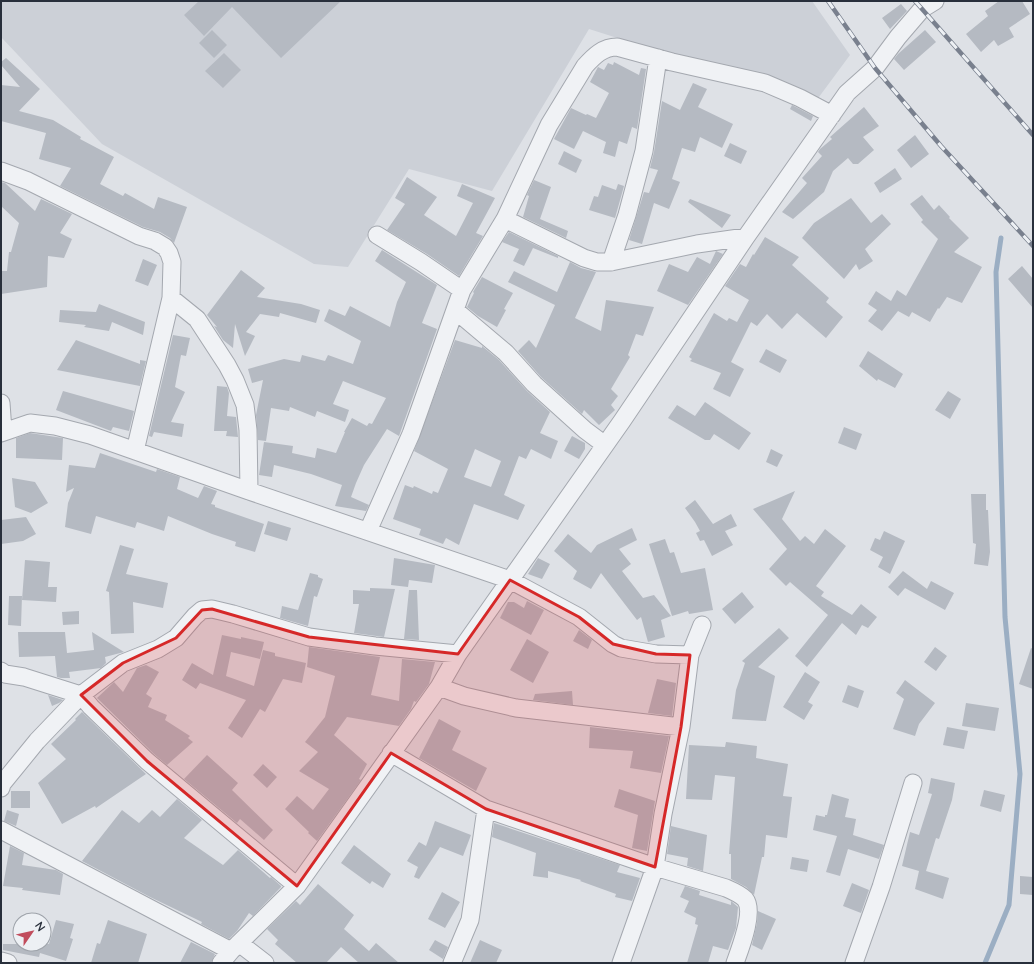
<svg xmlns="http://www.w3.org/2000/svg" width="1034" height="964" viewBox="0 0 1034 964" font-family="Lato,sans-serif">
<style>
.built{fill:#ccd0d7}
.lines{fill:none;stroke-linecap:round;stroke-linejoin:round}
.stream{stroke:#9baec3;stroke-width:5}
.building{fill:#b5bac2;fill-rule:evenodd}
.street-casing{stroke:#a4a8af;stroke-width:19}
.street{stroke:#f0f2f5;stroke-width:17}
.rail-casing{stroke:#79808e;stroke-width:4.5}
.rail{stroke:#edf0f4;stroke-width:3;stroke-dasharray:9;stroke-linecap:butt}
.marked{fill:#d62828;fill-opacity:0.2;stroke:#d62828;stroke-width:3;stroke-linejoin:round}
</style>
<rect width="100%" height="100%" fill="#dee1e6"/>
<path class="built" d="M1,1H812L850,55L816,101L589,29L492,191L409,169L348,267L314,264L102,144L1,37Z"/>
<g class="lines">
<path class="stream" d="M985,963L1009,905L1020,774L1005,617L996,272L1001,238"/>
</g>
<path class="building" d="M199,1H341L281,58L232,7L204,36L184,15Z
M999,1H1022L1030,14L1009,28L1014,37L998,46L994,40L981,52L966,34L988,16L985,11Z
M901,4L907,11L890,29L882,18Z
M212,30L227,45L214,58L199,43Z
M925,30L936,42L904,70L894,59L898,54Z
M224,53L241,70L223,88L205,71Z
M6,58L40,89L19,111L53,120L81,137L80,139L114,157L100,184L123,196L125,193L154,209L158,197L187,207L174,243L170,238L160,232L143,227L60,186L71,168L39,159L46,133L1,121V85L20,87L1,65V62Z
M614,62L639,75L641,68L646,69L637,129L632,127L627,144L619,141L615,157L603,153L606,142L583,131L574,149L554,139L571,108L586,115L587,114L596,118L609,93L590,82L598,67L604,70L608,63L613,65Z
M693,83L707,89L698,107L733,124L722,148L700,137L695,152L682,148L672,179L680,182L669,209L654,203L642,244L629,240L644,192L649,193L658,170L650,168L654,152L662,101L680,110Z
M792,105L813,116L811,121L790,109Z
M864,107L879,126L863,137L874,150L858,164H853L848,158L833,171L824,192L793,219L782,212L807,183L802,178L822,156L818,152L820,149L832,139L830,137Z
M915,135L929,154L911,168L897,150Z
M730,143L747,151L741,164L724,156Z
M564,151L582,160L576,173L558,164Z
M895,168L902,179L880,193L874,183Z
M407,177L437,197L424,215L456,236L473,203L457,196L462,184L495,198L476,233L483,236L459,276L427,254L387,230L405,204L395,198Z
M534,180L551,187L540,219L568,231L566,238L523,217L529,196L527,195Z
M1,182L5,183L35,211L41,199L72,214L60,233L72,239L64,258L48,256L47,287L1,294V271H7L9,252H11L19,223L1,206Z
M618,184L624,186L615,218L589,210L594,196L598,197L602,185L616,190Z
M922,195L934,210L939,205L950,217L949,218L969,238L954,252L982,267L962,303L947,297L939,309L938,308L930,322L912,312L909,317L898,311L882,331L868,321L877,310L868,304L876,291L891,301L897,290L906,296L938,239L921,222L923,220L910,204Z
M851,198L871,223L882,214L891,224L865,249L873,261L859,270L856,264L844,279L802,238L814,223Z
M690,199L731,215L722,228L688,202Z
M509,232L558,256V258L533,248L524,266L513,261L519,249L502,242Z
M765,237L799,257L792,265L829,298L826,302L843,317L826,338L797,313L782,329L767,314L757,326L751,322L731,362L744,369L730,397L713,389L721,373L690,361L692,359L689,357L714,313L727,321L729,318L737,322L749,300L725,286L740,264L746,267L753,254L754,255Z
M382,250L437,285L422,323L437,329L399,436L387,429L364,465L356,483L351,497L369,505L366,511L335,506L342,485L311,474L274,465L272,477L259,475L264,442L293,446L292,453L315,458L317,448L336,453L345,432H344L352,418L367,426L369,423L372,424L386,398L343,381L333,404L349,410L345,422L317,411L315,417L290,407L289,411L271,408L266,441L258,440L256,415L263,380L252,383L248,369L284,359L300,362L302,355L325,361L328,355L353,364L361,341L324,321L329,309L345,316L350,306L390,327L397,302L406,282L375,261Z
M716,251L723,254L688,305L657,291L669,264L688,272L697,257L710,264Z
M143,259L157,265L148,286L135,281Z
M570,262L581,268L596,272L575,318L601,331L606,300L654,307L643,336L636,334L628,355L630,357L611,389L618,396L611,405L615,410L599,425L584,410L582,414L541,377L518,351L529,340L536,348L555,305L508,282L514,271L557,292Z
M1022,266L1033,279V308L1008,279Z
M241,270L265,288L257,297L301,304L320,310L316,323L280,313L279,317L260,314L246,332L255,336L245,356L235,324L233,348L223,340L214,326L217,327L207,315Z
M482,277L513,293L504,309L506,310L497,327L478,316L467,307L474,293L473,292Z
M99,304L145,322L143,335L112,322L109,331L84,327L86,325L59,322L60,310L96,312Z
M173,335L190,338L186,356L181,355L175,387L185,392L171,422L184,424L182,437L154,432L152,437L149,436Z
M76,340L140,364V360L146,361L140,386L57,370Z
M455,340L482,348V346L499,360L527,391L550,412L540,433L558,441L551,459L531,449L526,459L519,456L504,495L525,505L518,520L474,504L459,545L446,538L443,544L419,535L421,529L393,519L405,485L413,488L414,486L432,494L433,491L438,493L448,469L414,451ZM475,449L501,461L491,487L464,477Z
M766,349L787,360L780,373L759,362Z
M868,351L903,374L895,388L878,379L877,381L859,366Z
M217,386L227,387L229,393L227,416L236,417L238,437L226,436L227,431H214Z
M63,391L134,411L129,431L113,427L111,431L56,410Z
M948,391L961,399L950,419L935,410Z
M705,402L751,433L739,450L714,434L710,440H705L668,418L677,405L695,416Z
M844,427L862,434L856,450L838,443Z
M30,433L63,438L62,460L16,458V438Z
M572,436L585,443V449L579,459L564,451Z
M771,449L783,455L777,467L766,462Z
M100,453L156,472L157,469L180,477L177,489L198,498L204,486L217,491L211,504L215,505V507L264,524L255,552L235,546L236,542L212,534L168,516L164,531L137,522L135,528L96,516L91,534L65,527L68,503L74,488L66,492L69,465L95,468Z
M12,478L35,482L48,503L31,513L15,507Z
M795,491L782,519L800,541L805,536L814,544L825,529L846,546L816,586L824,592L821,596L852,615L861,604L877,617L868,628L862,625L856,635L842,623L807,667L795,656L828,615L790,582L786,586L769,569L787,549L753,509Z
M971,494H986V510H988L990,552L988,566L974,564L976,544L973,543Z
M695,500L713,524L731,514L737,526L725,531L733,545L712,556L704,540L700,541L696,533L700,531L695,522L685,508Z
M26,517L36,534L23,541L1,544V520Z
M268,521L291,528L287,541L264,534Z
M632,528L637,540L619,549L631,564L622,571L643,598L654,595L671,616L661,620L665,637L648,642L641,617L637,620L601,573L591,589L573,579L577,571L554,551L568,534L591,553L597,545Z
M884,531L905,541L890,574L878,567L883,557L870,550L875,538L880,540Z
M665,539L670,553L674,552L681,573L705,568L713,610L689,614L688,611L672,616L649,544Z
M120,545L134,549L126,574L168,583L163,608L133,602L134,633L111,634L109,592L106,591Z
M394,558L435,565L432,583L409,580L408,587L391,585Z
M538,558L550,564L542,579L528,574Z
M25,560L50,562L48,587H57L56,602L22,600Z
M903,571L927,589L931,581L954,593L945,610L905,588L898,596L888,587Z
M310,573L318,575V577L323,579L317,597L314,596L308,626L280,618L282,606L298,610Z
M370,588L395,589L384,637L354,633L359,604H353V590L370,591Z
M409,590H417L419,640L404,639Z
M742,592L754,607L735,624L722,609Z
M9,596H22L21,626L8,625Z
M527,601L544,610L531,635L500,618L508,602H514L524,608Z
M79,611V624L63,625L62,612Z
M779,628L789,638L758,667L775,676L766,721L732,719L736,690L745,663L742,661Z
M579,630L592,640L588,649L573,641Z
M18,632H65L67,653L94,650L92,632L124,652L105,657L106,663L101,668L69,672L70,678H61L57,677L55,656L19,657Z
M222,635L241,639V637L264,642L260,659L231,652L226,676L254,686L263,650L275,653V656L306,663L302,683L283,679L265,712L260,709L242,738L228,728L246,700L200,683L196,689L182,680L192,663L213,675Z
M527,639L549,652L533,683L510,670Z
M309,647L380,657L371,695L399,701L402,659L435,662L429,684L416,702L414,701L411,709L399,726L347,717L334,735L367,764L359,779L361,780L317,841L308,833L309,832L285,809L297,796L313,810L329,789L299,771L318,752L305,742L325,717L335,676L307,667Z
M935,647L947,656L936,671L924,662Z
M1031,648L1033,649V689L1019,684Z
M146,665L159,672L146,694L152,698L148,707L167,715L165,720L190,736L188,738L193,742L167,765L154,754L97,698L114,682L123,692L137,668Z
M805,672L820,682L808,702L813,705L804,720L783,707Z
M657,679L676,683L672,716L648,713Z
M905,680L935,703L919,724L915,736L893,729L904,699L896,693Z
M848,685L864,691L858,708L842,702Z
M572,691L573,705L533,700L535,694Z
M48,695L63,700L59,703L52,706Z
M966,703L999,708L995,731L962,726Z
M82,712L146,774L96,808L95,806L62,824L38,783L66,759L51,744L76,720L75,719Z
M439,719L461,731L452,750L487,768L476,791L419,758Z
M590,727L669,736L661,773L630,768L633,751L589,748Z
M947,727L968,731L964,749L943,745Z
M726,742L757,746L756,758L788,764L783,796L792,797L787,838L766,835L764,857H762L754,895L746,887L731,879V854H729L735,777L715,775L712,800L686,799L689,745L725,747Z
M207,755L238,783L232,790L273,830L264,840L240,819L237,823L184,779Z
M263,764L277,777L267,788L253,775Z
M931,778L955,783L952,800L939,839L936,838L926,871L949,878L943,899L915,889L919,871L902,866L910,832L919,835L932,794L928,793Z
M619,789L655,801L647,851L632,848L638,815L614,807Z
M984,790L1005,795L1001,812L980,806Z
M11,791H30V808H11Z
M832,794L849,799L845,817L856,819L853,835L884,845L879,859L848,849L840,876L826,872L837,836L813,830L816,815L825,817V815H827Z
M177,799L202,820L184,838L223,865L238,850L270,878L271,877L281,886V887L253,916L249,913L237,931L229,939L201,924L202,922L150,897L82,861L122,810L139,823L152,810L160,817Z
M7,810L19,814L16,826L4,821Z
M435,821L471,835L463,856L440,847L419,879L414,877L418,867L407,861L419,842L426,846Z
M494,823L620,865L617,872L640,878L632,901L615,897L616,894L580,881L581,880L548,871V878L533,876L536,853L492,837Z
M671,826L707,835L703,871L687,866L688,858L667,854Z
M354,845L391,874L383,888L372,881L370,884L341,863Z
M10,846L24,853L22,865L56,870L63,874L60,895L22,890L23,888L3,886Z
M792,857L809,860L807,872L790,869Z
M1020,876L1033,877V895L1020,894Z
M852,883L869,890L861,913L843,906Z
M318,884L354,915L344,929L369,951L376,943L399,963H359L341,947L326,963H297L275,944L278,940L267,929L296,901L300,905Z
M685,886L700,891L699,895L731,905V901L738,907L736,928L728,950L713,946L708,963H687L698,925L695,924L696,918L684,912L689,901L680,897Z
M442,892L460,902L445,928L428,919Z
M758,911L776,919L762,950L752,945L757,923Z
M56,920L74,924L70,938L73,939L66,961L40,953L39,957L3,950V944H49Z
M108,920L147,934L138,963H91L97,943L100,944Z
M435,940L448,947L443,959L429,950Z
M480,940L502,950L496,963H470Z
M191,942L215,954L211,963H180Z"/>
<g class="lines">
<defs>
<path id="street" d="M1,171L28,181L139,236L155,241L165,247L169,253L172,262L171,298L135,451
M505,219L549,125L585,66C594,56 603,47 617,47L672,62L765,83L800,98L832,115
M377,235L421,262L462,290
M611,262L627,215L644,151L658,58
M171,298L197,319L227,365L235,380L245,405L248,430L249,491
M455,310L506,353L534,384L585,430L605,445
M1,403L3,431
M1,433L30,423L55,426L90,435L249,491L510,580L579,617L613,644L621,648L656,654L690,655
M368,531L411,434L462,290L505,219L584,258L597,262H611L697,244L746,237
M1,671L5,674L24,677L81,695L91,707L147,761L297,886
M439,687L464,696L516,708L681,727
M391,753L486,809L655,867L726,888C733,891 740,894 745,899C755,911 740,949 735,963
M1,788L2,784L37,741L81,695L123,663L158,649L176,638L195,616L202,610L212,609L233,614L309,637L375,646L458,654
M1,830L231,951
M239,943L265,963
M1,961L8,963
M221,963L231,951L297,886L439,687L458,654L622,421L746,237L847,93L875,68L898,37L922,9L935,1
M452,963L470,920L486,809
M621,963L655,867L663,814L681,727L690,655L702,625
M854,963L881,887L913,783"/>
</defs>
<use href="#street" class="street-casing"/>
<use href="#street" class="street"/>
<defs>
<path id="rail" d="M828,1L875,68L941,146L1033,246
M915,1L1033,135"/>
</defs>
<use href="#rail" class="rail-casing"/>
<use href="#rail" class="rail"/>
</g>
<path class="marked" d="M510,580L579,617L613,644L656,654L690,655L681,727L655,867L486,809L391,753L297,886L147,761L81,695L123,663L176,638L202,610L212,609L309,637L458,654Z"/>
<rect width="1034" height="964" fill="none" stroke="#282f3b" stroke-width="4"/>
<g transform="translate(32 932) rotate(56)"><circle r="19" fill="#edf0f4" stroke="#9ea3aa"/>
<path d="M0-3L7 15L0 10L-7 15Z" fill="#c14c5c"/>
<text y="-6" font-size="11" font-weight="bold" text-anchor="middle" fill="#282f3b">N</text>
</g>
</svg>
